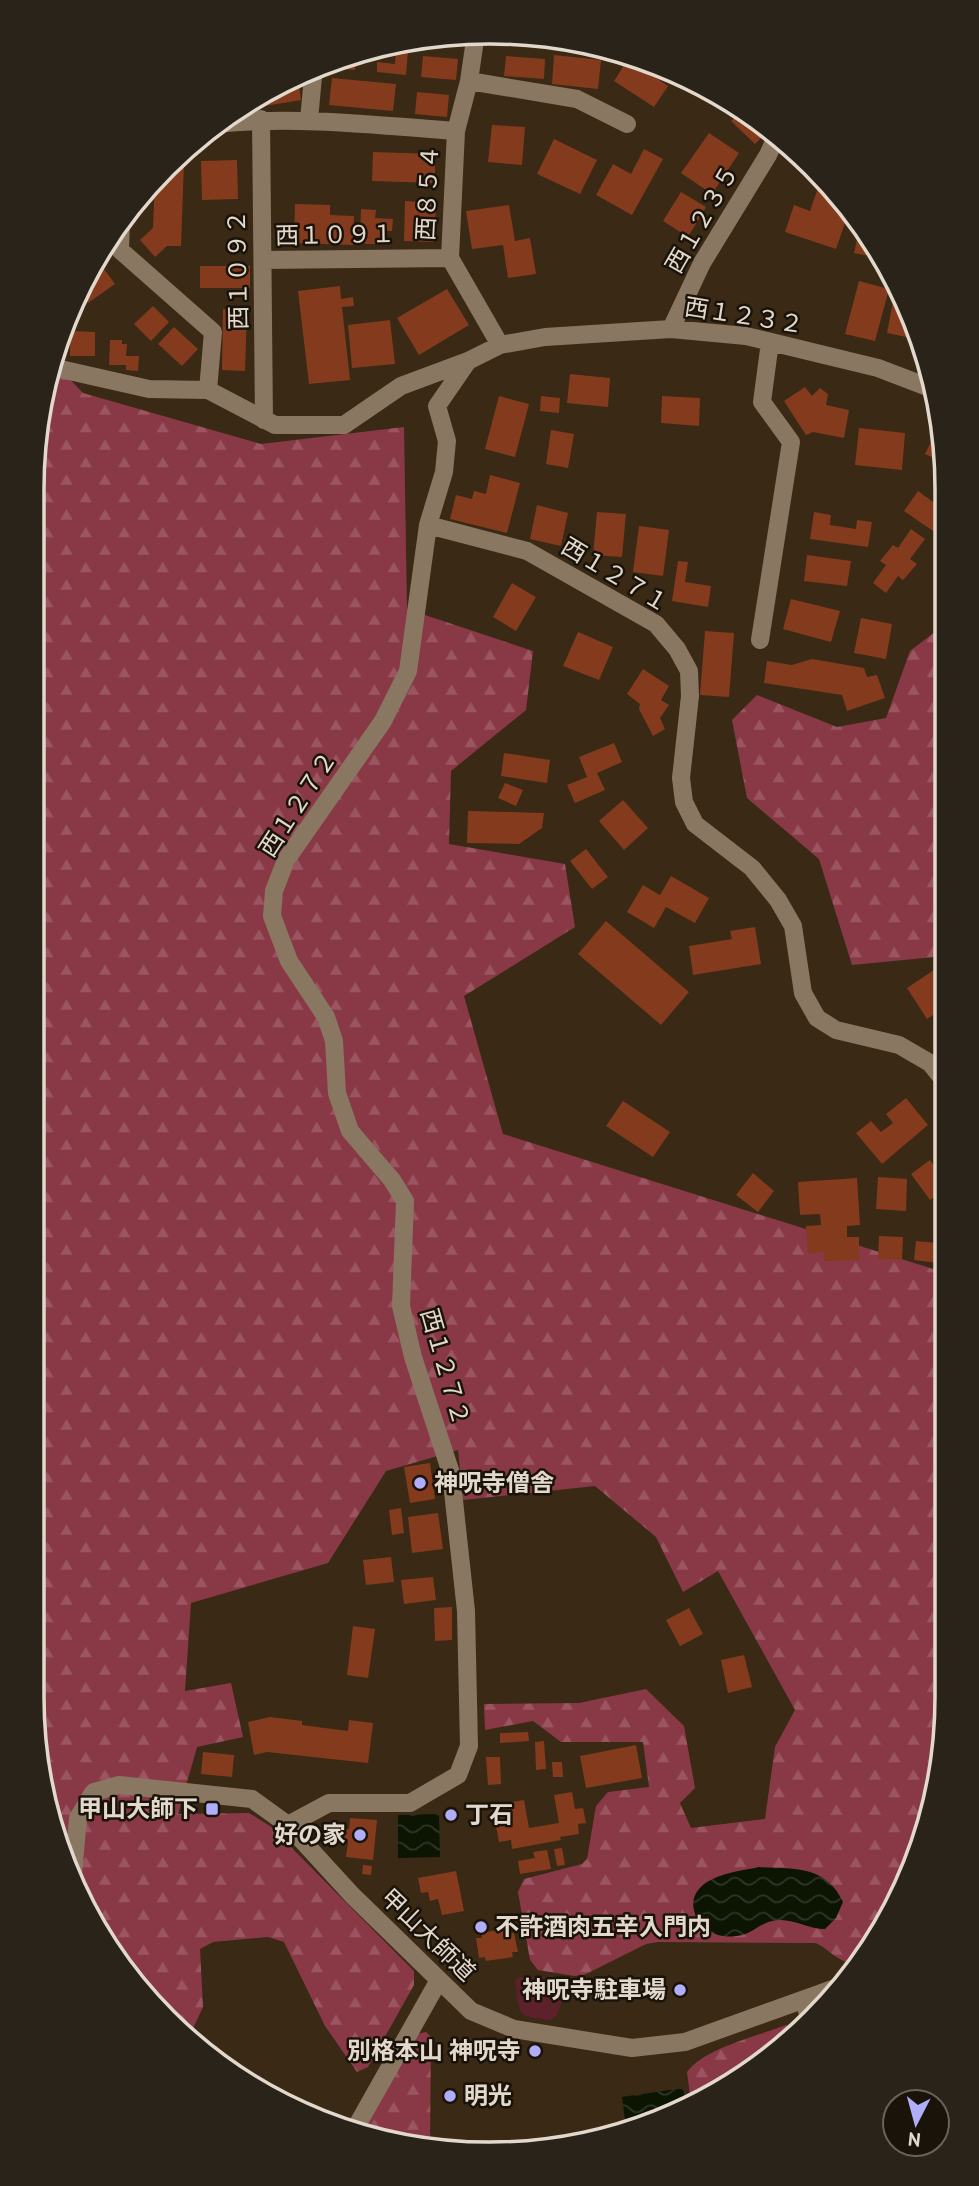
<svg xmlns="http://www.w3.org/2000/svg" width="979" height="2186" viewBox="0 0 979 2186" font-family="'PT Sans','Noto Sans JP',sans-serif">
<style>
.forest{fill:url(#forest-firs)}
.garden{fill:#5d212b}
.water{fill:url(#water-waves)}
.building{fill:#843b1d}
.lines{fill:none;stroke-linecap:round;stroke-linejoin:round}
.lane{stroke:#8a7761;stroke-width:10}
.street{stroke:#8a7761;stroke-width:18}
.secondary{stroke:#8a7761;stroke-width:18}
.poi-dot{fill:#b0aefa;stroke:#1a130a;stroke-width:2.5}
.labels{text-anchor:middle;stroke-width:5;stroke-linejoin:round;paint-order:stroke}
.street-label{font-size:24px;fill:#e3d8cc;stroke:#1a130a}
.poi-label{font-size:24px;font-weight:bold;fill:#e3d8cc;stroke:#1a130a;text-anchor:start}
.rim{fill:none;stroke:#e3d8cc;stroke-width:3.5}
</style>
<defs>
<pattern id="forest-firs" width="22" height="20" patternUnits="userSpaceOnUse" patternTransform="scale(1.75)"><rect width="22" height="20" fill="#893946"/><path d="M5 1l3.5 6h-7zM16 11l3.5 6h-7z" fill="#9a5560"/></pattern>
<pattern id="water-waves" width="16" height="10" patternUnits="userSpaceOnUse" patternTransform="scale(1.75)"><rect width="16" height="10" fill="#0b1501"/><path d="M0 5q4-4 8 0t8 0" fill="none" stroke="#2e3625"/></pattern>
</defs>
<rect width="100%" height="100%" fill="#392915"/>
<path class="forest" d="M56,365L83,393L261,444L404,427L407,609L533,651L526,710L451,771L449,844L565,864L575,927L464,996L503,1134L946,1273L947,1697L913,1871L855,1964C839,1963 830,1950 816,1943L658,1942L646,1944L584,1975L574,1976L538,1970L530,1960L518,1892L524,1879L582,1864L587,1859L596,1806L608,1792L649,1787L643,1742H561L533,1721L485,1730L484,1704L579,1703L646,1689L684,1726L695,1788L680,1803L691,1828L765,1819L775,1747L795,1710L718,1571L683,1592L656,1537L595,1486L463,1500L458,1450L386,1471L328,1563L191,1603L185,1691L231,1683L243,1737L197,1747L178,1814L249,1813L270,1826L414,1971V1985L368,2067L357,2072L325,2026L284,1942L268,1937L213,1942L200,1949L203,2007L190,2035L145,1998L56,1844L32,1696V489Z
M944,625L945,956L852,965L819,859L747,798L732,720L757,695L837,727L886,718L910,651Z
M786,2025L795,2030L718,2093L691,2103L687,2072C704,2048 758,2036 786,2025Z
M426,2032L431,2037L430,2146H401L364,2132L417,2034Z"/>
<path class="garden" d="M519,1977H565L568,1984L557,2015L550,2020C513,2016 521,2014 515,1980Z"/>
<path class="water" d="M439,1814L440,1857L398,1858V1815Z
M759,1867C795,1869 826,1865 843,1902L836,1918L825,1929C809,1929 794,1919 778,1920C755,1922 753,1940 723,1936C700,1933 681,1903 703,1885C718,1873 741,1871 759,1867Z
M683,2088L686,2106L668,2112L667,2109L653,2111L654,2118L626,2128L622,2097Z"/>
<path class="building" d="M497,32L521,35L520,40L497,38Z
M396,50L408,51L406,75L377,72V62L395,64Z
M357,53L355,70L327,67L328,62Z
M554,55L601,60L598,89L552,84Z
M423,56L458,59L456,80L421,77Z
M506,56L545,59L544,79L504,76Z
M628,59L668,86L654,107L614,81Z
M304,72L305,76L298,77L301,100L240,110V106Z
M332,78L396,84L393,111L329,105Z
M417,92L449,95L447,117L415,114Z
M741,111L759,121L769,130L755,144L731,121Z
M492,125L525,127L522,165L488,162Z
M709,133L739,153L712,194L681,173Z
M554,139L597,160L580,194L537,174Z
M644,149L663,159L632,215L596,195L613,164L631,174Z
M373,152L435,154V183L372,181Z
M237,160L238,199L202,200L201,161Z
M170,162L184,163L181,246H167L155,257L140,240L153,228L155,179Z
M819,185L832,189L854,213L850,225L845,223L836,249L785,232L794,205L810,211Z
M681,192L706,207L688,237L663,221Z
M405,201L436,203L434,242L404,241Z
M295,204L330,205V215L354,216L353,245L294,243Z
M509,205L515,241L530,238L536,274L508,278L503,245L472,249L466,211Z
M361,209L376,210L375,218L393,219L392,231H382V244H365L366,234H360Z
M860,227H862L880,258L854,253Z
M101,265L115,284L88,303L79,290L92,266L95,269Z
M200,266H250V288H200Z
M859,281L889,289L875,341L845,334Z
M340,286L341,299L353,297L354,306L342,307L350,380L309,384L298,291Z
M896,286L912,314L914,321L911,338L887,333Z
M447,289L469,325L419,355L397,318Z
M153,306L169,322L151,341L134,324Z
M223,309L247,310L245,371L222,370Z
M390,320L395,364L352,368L348,325Z
M174,327L198,349L182,366L158,344Z
M70,331L95,332V356H70Z
M110,340H122V344H127L126,356H139L138,371L126,370V365H109Z
M570,374L610,378L608,407L567,403Z
M805,387L812,396L820,388L828,394L826,405L849,410L844,438L813,432L806,435L784,401Z
M499,396L529,404L515,457L485,449Z
M541,396L560,398L559,413L540,411Z
M662,396L700,398L699,426L661,423Z
M859,428L905,433L902,470L855,465Z
M938,428L944,431V463L925,454Z
M551,430L574,434L568,468L546,464Z
M490,475L520,483L507,533L450,519L456,495L472,499L474,491L486,494Z
M918,491L944,510V516L933,531L904,511Z
M537,505L568,513L561,546L530,539Z
M597,512L626,514L622,557L593,555Z
M814,512L831,515L830,525L856,529L857,520L872,522L868,547L810,539Z
M639,526L669,530L663,576L633,572Z
M911,529L925,539L910,559L917,564L903,580L898,576L886,593L873,583L886,565L880,561L893,545L898,548Z
M807,555L851,561L847,586L804,581Z
M678,561L688,562L685,582L711,586L708,607L672,601Z
M512,583L536,597L516,631L493,617Z
M944,598V619L934,611Z
M791,599L840,611L831,642L783,629Z
M861,618L892,624L886,659L854,653Z
M705,631L734,633L729,697L700,695Z
M578,632L613,647L599,680L563,666Z
M812,659L864,668L867,677L877,675L885,698L847,711L842,695L764,683L767,661L792,665Z
M643,669L669,686L661,700L669,705L660,718L665,729L653,736L639,709L640,704L627,694Z
M614,743L622,762L597,773L605,790L575,803L567,785L587,777L579,757Z
M504,753L550,760L547,783L501,776Z
M505,783L523,790L516,806L498,798Z
M623,800L648,828L624,850L599,821Z
M468,811L544,813L542,828L519,844L467,843Z
M586,849L608,877L592,889L570,861Z
M671,876L709,898L695,923L666,907L654,928L627,912L643,885L660,895Z
M606,921L689,992L661,1025L578,954Z
M755,927L761,964L693,975L689,946L732,939L730,931Z
M937,968L945,980V1007L927,1019L907,988Z
M906,1098L928,1125L882,1164L856,1133L871,1121L881,1132L893,1123L886,1114Z
M623,1101L670,1132L653,1157L606,1126Z
M930,1160L946,1182V1189L930,1200L911,1174Z
M753,1173L774,1191L758,1212L736,1195Z
M878,1177L907,1179L906,1211L876,1209Z
M857,1178L860,1225L847,1226V1237H859V1260L824,1261V1252L808,1253L806,1226L821,1225L820,1214L800,1215L798,1182Z
M879,1236L903,1237L902,1260L878,1259Z
M916,1241L946,1244V1264L914,1260Z
M430,1463L435,1499L410,1503L404,1467Z
M401,1508L404,1533L392,1535L389,1510Z
M438,1513L443,1549L412,1553L408,1517Z
M391,1557L394,1582L366,1585L363,1560Z
M433,1577L436,1600L404,1604L401,1580Z
M452,1607V1640L435,1641L434,1608Z
M689,1608L703,1634L680,1646L666,1620Z
M353,1626L375,1629L368,1678L347,1675Z
M744,1655L752,1687L728,1693L721,1660Z
M270,1717L302,1721V1725L348,1731L349,1720L373,1723L368,1763L267,1752L254,1755L248,1722Z
M528,1732L529,1741L500,1743V1733Z
M544,1741L546,1769L536,1770L535,1742Z
M636,1745L642,1778L586,1788L580,1756Z
M203,1752L234,1755L232,1777L201,1774Z
M486,1757H500L501,1784L488,1785Z
M552,1762H562L563,1777H553Z
M572,1792L575,1809L583,1808L586,1823L578,1824L579,1834L560,1837L561,1840L512,1849L511,1840L499,1842L492,1805L524,1800L529,1828L559,1823L554,1795Z
M350,1818L377,1820L373,1860L346,1857L348,1842L344,1841L345,1829H349Z
M562,1848L565,1865L557,1866L554,1849Z
M547,1850L551,1869L520,1874L518,1861L535,1858L533,1852Z
M363,1865L372,1866L371,1875L362,1874Z
M456,1871L464,1911L442,1915L438,1899L430,1901L428,1892L421,1893L418,1878Z
M508,1928L509,1934L514,1933L518,1952H512L513,1957L486,1961L485,1957L479,1958L476,1938H482L481,1933Z
M458,2041L469,2043L468,2052L457,2050Z"/>
<g class="lines">
<path class="lane" d="M800,2001L806,2022"/>
<path class="street" d="M476,33L469,81L456,131L450,258L500,345
M449,35L476,38
M469,81L577,99L627,124
M261,119L264,420
M309,120L314,66
M216,124C296,116 375,125 456,131
M121,220L120,250L213,332L208,390
M263,260L450,258
M671,329L702,263L768,155L777,135
M468,361L437,406L447,441L444,472L428,525L527,551L656,624L677,649L689,671L690,696L681,778L684,802L695,824L752,868L778,900L793,926L803,993L817,1018L836,1030L899,1045L930,1063L946,1083
M56,368L149,389L208,390L275,425H344L401,386L468,361L500,345L545,337L671,329L746,336L878,368L933,389
M760,640L791,442L762,402L770,342
M288,1825L329,1803H410L458,1775L469,1746L466,1611L451,1473L413,1357L401,1306L405,1201L392,1180L350,1131L337,1093L334,1041L326,1017L289,961L272,916L274,891L286,860L383,721L408,671L428,525"/>
<path class="secondary" d="M73,1874L78,1818L94,1792L119,1785L252,1799L288,1825L352,1895L471,2011L514,2029L632,2048L685,2042L841,1986
M355,2129L439,1980"/>
</g>
<g class="poi-dot">
<circle cx="420" cy="1483" r="7"/>
<rect x="205" y="1802" width="14" height="14" rx="3.5"/>
<circle cx="451" cy="1815" r="7"/>
<circle cx="360" cy="1835" r="7"/>
<circle cx="481" cy="1927" r="7"/>
<circle cx="680" cy="1990" r="7"/>
<circle cx="535" cy="2051" r="7"/>
<circle cx="450" cy="2096" r="7"/>
</g>
<g class="labels">
<g class="street-label">
<text transform="translate(428 193) rotate(-87)" y="8">西８５４</text>
<text transform="translate(702 219) rotate(-60)" y="8">西１２３５</text>
<text transform="translate(335 235) rotate(-1)" y="8">西１０９１</text>
<text transform="translate(238 270) rotate(-91)" y="8">西１０９２</text>
<text transform="translate(744 316) rotate(9)" y="8">西１２３２</text>
<text transform="translate(615 575) rotate(31)" y="8">西１２７１</text>
<text transform="translate(298 804) rotate(-57)" y="8">西１２７２</text>
<text transform="translate(445 1367) rotate(74)" y="8">西１２７２</text>
<text transform="translate(428 1935) rotate(44)" y="8">甲山大師道</text>
</g>
<g class="poi-label">
<text x="434" y="1491">神呪寺僧舎</text>
<text x="198" y="1817" text-anchor="end">甲山大師下</text>
<text x="465" y="1823">丁石</text>
<text x="346" y="1843" text-anchor="end">好の家</text>
<text x="495" y="1935">不許酒肉五辛入門内</text>
<text x="666" y="1998" text-anchor="end">神呪寺駐車場</text>
<text x="521" y="2059" text-anchor="end">別格本山 神呪寺</text>
<text x="464" y="2104">明光</text>
</g>
</g>
<path d="M0 0H979V2186H0ZM489 44H490A445 445 0 0 1 935 489V1697A445 445 0 0 1 490 2142H489A445 445 0 0 1 44 1697V489A445 445 0 0 1 489 44Z" fill="#2a231a" fill-rule="evenodd"/>
<path class="rim" d="M489 44H490A445 445 0 0 1 935 489V1697A445 445 0 0 1 490 2142H489A445 445 0 0 1 44 1697V489A445 445 0 0 1 489 44Z"/>
<g transform="translate(916 2123) rotate(186)"><circle r="33" fill="#1a130a" stroke="#6a6258" stroke-width="2"/>
<path d="M0-5L12 26L0 18L-12 26Z" fill="#b0aefa"/>
<text y="-10" font-size="19" font-weight="bold" text-anchor="middle" fill="#e3d8cc">N</text>
</g>
</svg>
